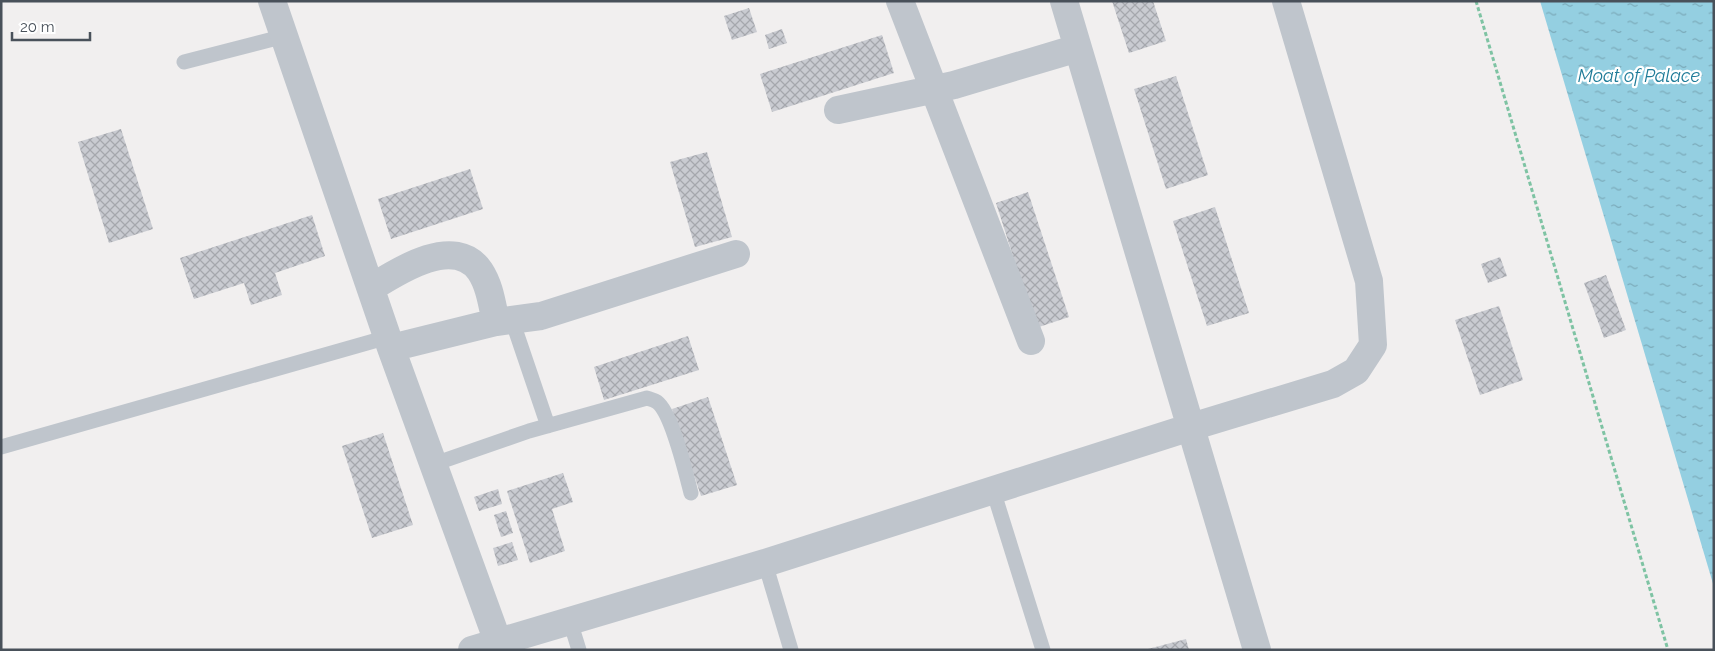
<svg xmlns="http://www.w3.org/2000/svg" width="1715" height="651" viewBox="0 0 1715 651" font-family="Raleway,sans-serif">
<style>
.water{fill:url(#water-ripples)}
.building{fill:url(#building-cross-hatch)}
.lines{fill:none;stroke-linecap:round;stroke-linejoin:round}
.path{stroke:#7ec3a3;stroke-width:3;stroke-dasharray:4 2.5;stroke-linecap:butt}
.lane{stroke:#bfc5cc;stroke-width:15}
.street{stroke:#bfc5cc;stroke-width:28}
.labels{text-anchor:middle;stroke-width:4.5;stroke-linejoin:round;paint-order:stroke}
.water-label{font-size:18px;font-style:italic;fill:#1e7b98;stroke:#fff}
</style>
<defs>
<pattern id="water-ripples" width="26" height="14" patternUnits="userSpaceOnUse" patternTransform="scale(1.25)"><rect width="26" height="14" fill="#94cfe1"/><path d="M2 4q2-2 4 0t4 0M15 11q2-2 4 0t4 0" fill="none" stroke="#7baab9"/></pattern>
<pattern id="building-cross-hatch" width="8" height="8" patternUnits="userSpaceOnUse" patternTransform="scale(1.25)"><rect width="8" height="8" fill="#c9cbd1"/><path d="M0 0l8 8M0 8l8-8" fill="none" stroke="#a5a7ad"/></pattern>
</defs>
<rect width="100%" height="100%" fill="#f1efef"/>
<path class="water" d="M1540,1H1714V587Z"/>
<path class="building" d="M1112,1H1153L1166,41L1129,53Z
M749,8L757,32L732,40L724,16Z
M782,29L787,43L769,49L765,35Z
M882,35L894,73L772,112L760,74Z
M1176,76L1208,175L1166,189L1134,89Z
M121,129L153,229L109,243L78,142Z
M707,152L732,237L695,247L670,162Z
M470,169L483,209L391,239L378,199Z
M1028,192L1069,317L1036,328L996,203Z
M1215,207L1249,313L1207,326L1173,221Z
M312,215L325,256L275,273L282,295L251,305L244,283L194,299L180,258Z
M1500,257L1507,276L1488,283L1481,264Z
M1606,275L1626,330L1604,338L1584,283Z
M1499,306L1523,380L1480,395L1455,320Z
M688,336L699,370L604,400L594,367Z
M708,397L737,485L701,496L672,409Z
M383,433L413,525L372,538L342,446Z
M563,473L573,502L552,509L565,551L530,563L507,491Z
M498,489L502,504L479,511L474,497Z
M506,511L513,533L501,537L494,515Z
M512,542L518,560L498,566L493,548Z
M1186,639L1189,650H1149L1148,649Z"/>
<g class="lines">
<path class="path" d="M1476,1L1668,650"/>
<path class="lane" d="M184,62L285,36
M512,320L548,426
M1,447L388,337
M434,464L529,431L647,398C650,399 654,400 657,402C672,413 686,474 691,493
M993,490L1043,650
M765,563L791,650
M570,621L579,650"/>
<path class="street" d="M272,1L391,348L498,642
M900,1L1031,341
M1064,1L1257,650
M838,110L954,85L1078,48
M371,288C398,271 455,234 480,271C490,286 492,305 496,322
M391,348L496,322L541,316L736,254
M472,650L765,563L1191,427L1333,384L1356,371L1373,345L1369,281L1286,1"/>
</g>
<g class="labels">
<g class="water-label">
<text x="1639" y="82">Moat of Palace</text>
</g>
</g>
<rect width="1715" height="651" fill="none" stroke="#49515a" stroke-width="5"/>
<path d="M12 32v8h78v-8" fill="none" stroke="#49515a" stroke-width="2.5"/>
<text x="20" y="32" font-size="15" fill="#49515a" stroke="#ffffff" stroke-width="4" paint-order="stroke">20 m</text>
</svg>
